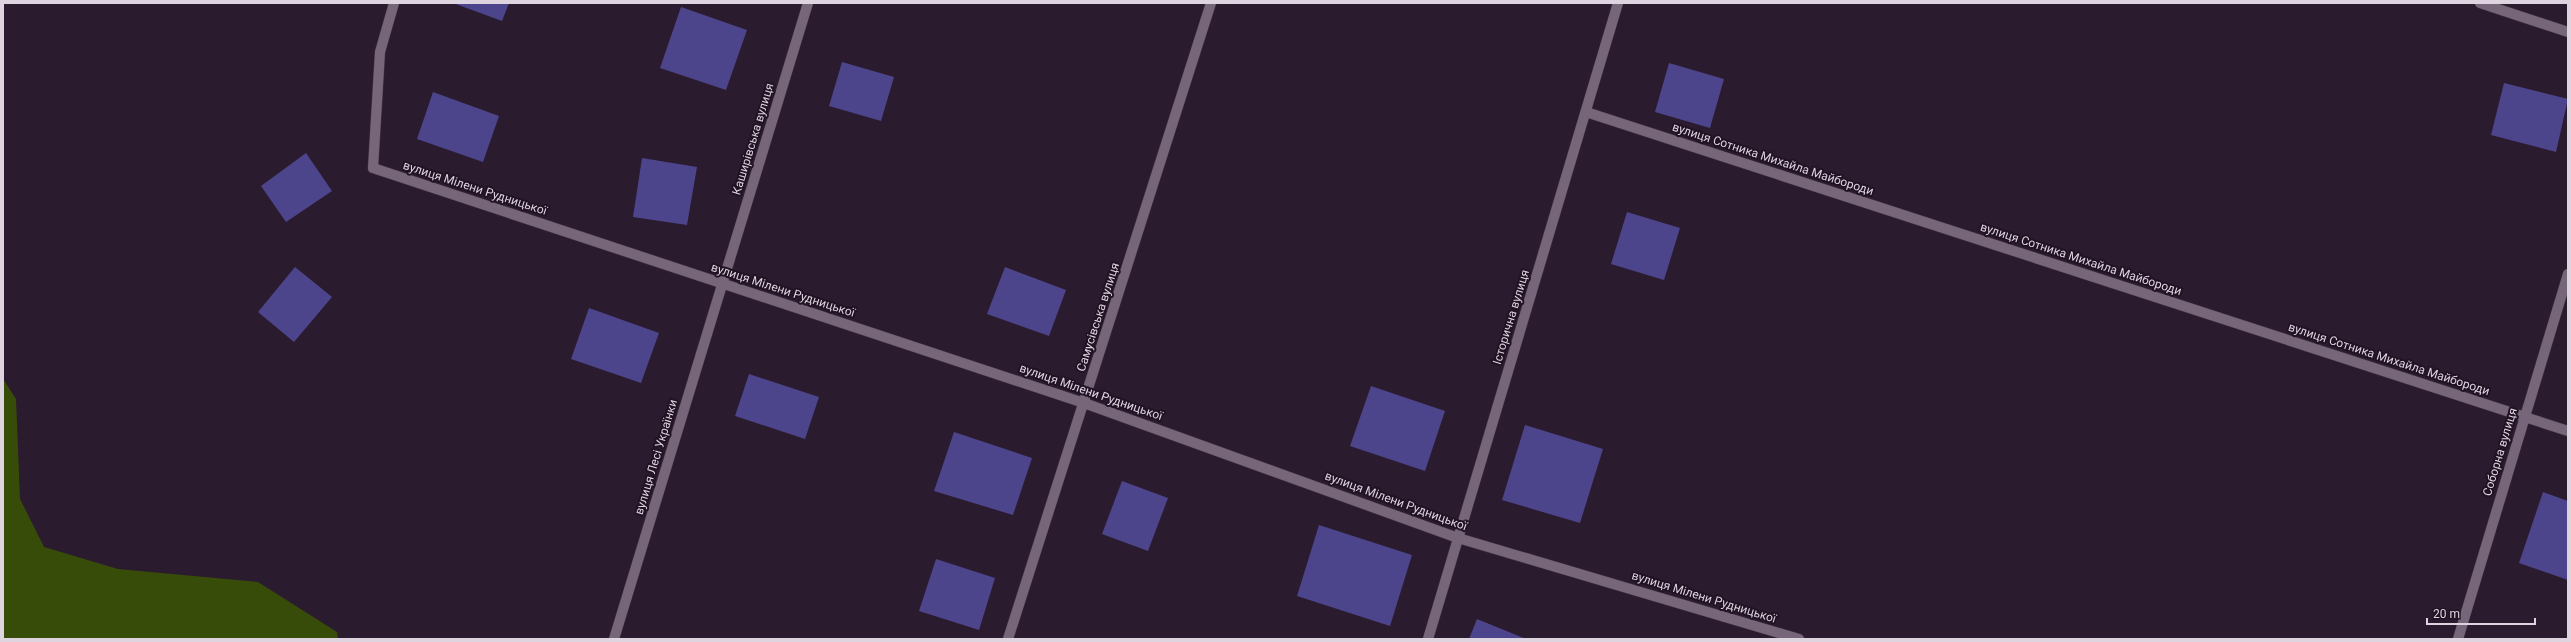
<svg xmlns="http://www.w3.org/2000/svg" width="2571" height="642" viewBox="0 0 2571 642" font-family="Roboto,sans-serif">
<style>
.green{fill:#384c0a}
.building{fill:#4d458c}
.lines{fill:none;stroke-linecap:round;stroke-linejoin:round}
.minor-casing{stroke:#443746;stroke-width:11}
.minor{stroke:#77657a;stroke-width:10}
.labels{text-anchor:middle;stroke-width:4;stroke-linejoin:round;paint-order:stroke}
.street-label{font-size:12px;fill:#ded4e0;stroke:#211224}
</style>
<rect width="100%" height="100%" fill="#2b1b2e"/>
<path class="green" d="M3,379L16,399L20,499L44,547L118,569L258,582L337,632L338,639H3Z"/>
<path class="building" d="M453,3H509L502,21Z
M681,7L747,30L726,90L660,68Z
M842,62L894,77L881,121L829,106Z
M1669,63L1724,79L1710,128L1655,112Z
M2504,83L2568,99L2556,152L2491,135Z
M433,92L499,116L483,162L417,139Z
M306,153L332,191L286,222L261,186Z
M642,158L697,167L687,225L633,217Z
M1627,212L1680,228L1664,280L1611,264Z
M295,267L332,297L294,342L258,312Z
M1005,267L1066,290L1049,336L987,314Z
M589,308L659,333L641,383L571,359Z
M749,374L819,397L805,439L735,416Z
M1371,386L1445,411L1425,471L1350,446Z
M1525,425L1603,449L1580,523L1502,500Z
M954,432L1032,458L1013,515L934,491Z
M1122,481L1168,498L1148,551L1102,534Z
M2543,492L2568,501V580L2519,563Z
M1319,525L1412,555L1390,626L1297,596Z
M936,559L995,578L979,630L919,611Z
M1477,619L1526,639H1469Z"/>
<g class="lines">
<defs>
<path id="minor" d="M394,3L380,52L373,168L1084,403L1458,538L1799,639
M2480,3L2568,32
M1586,112L2568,431
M614,639L808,3
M1008,639L1211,3
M1428,639L1618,3
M2458,639L2568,274"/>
</defs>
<use href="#minor" class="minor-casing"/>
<use href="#minor" class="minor"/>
</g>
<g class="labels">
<g class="street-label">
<text transform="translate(753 139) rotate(-73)" y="4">Каширівська вулиця</text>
<text transform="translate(1773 159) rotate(18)" y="4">вулиця Сотника Михайла Майбороди</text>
<text transform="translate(475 188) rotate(18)" y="4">вулиця Мілени Рудницької</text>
<text transform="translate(2081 259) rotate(18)" y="4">вулиця Сотника Михайла Майбороди</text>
<text transform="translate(783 290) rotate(18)" y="4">вулиця Мілени Рудницької</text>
<text transform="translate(1098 317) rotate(-72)" y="4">Самусівська вулиця</text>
<text transform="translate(1511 317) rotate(-73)" y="4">Історична вулиця</text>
<text transform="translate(2389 359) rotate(18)" y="4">вулиця Сотника Михайла Майбороди</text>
<text transform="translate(1091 392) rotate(19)" y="4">вулиця Мілени Рудницької</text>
<text transform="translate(2500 452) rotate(-73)" y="4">Соборна вулиця</text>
<text transform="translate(656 457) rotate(-73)" y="4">вулиця Лесі Українки</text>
<text transform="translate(1396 501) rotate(20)" y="4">вулиця Мілени Рудницької</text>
<text transform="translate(1704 597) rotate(17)" y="4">вулиця Мілени Рудницької</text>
</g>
</g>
<rect width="2571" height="642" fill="none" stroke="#ded4e0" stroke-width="8"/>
<path d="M2427 618v6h108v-6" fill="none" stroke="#ded4e0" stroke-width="2"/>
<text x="2433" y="618" font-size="12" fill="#ded4e0" stroke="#211224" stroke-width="3" paint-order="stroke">20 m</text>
</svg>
